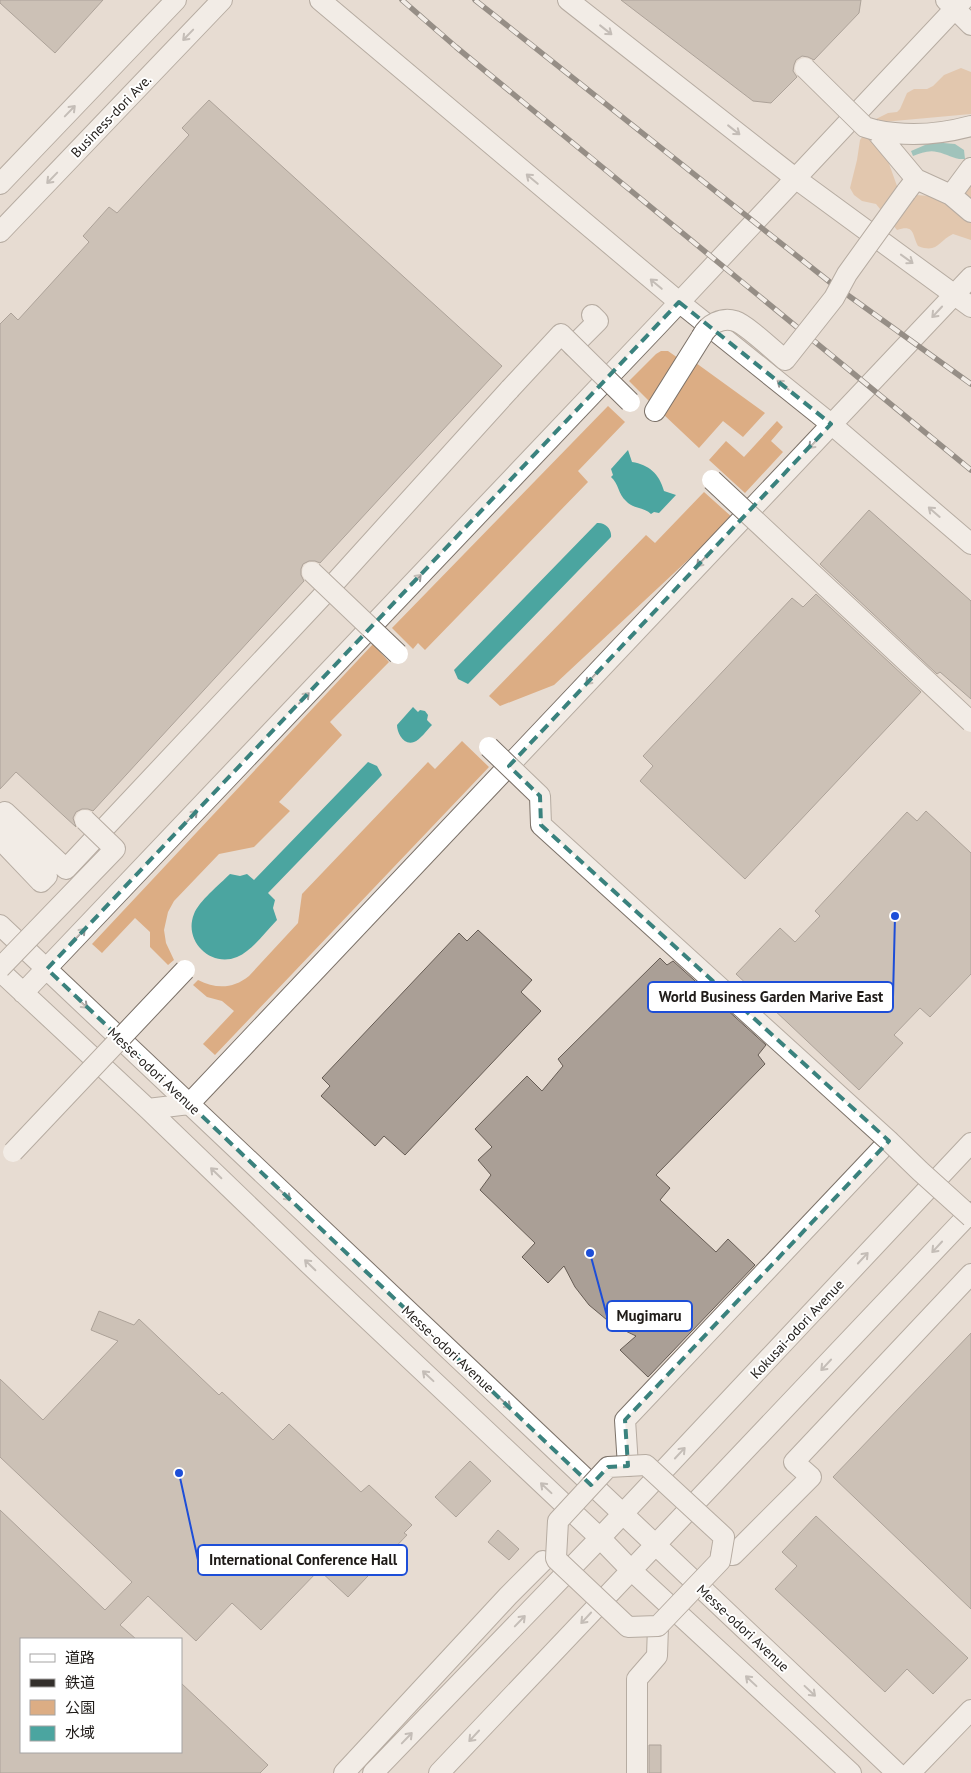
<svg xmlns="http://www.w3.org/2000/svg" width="971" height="1773" viewBox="0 0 971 1773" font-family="'PT Sans','Noto Sans JP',sans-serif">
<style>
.green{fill:#dcad84}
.water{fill:#4ba5a0}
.building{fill:#aa9f96;stroke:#665c54}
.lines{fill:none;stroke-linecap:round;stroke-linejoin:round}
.minor-casing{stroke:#7b7168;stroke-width:22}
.minor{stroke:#fff;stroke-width:20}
.rail-casing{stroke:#332f2b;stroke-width:5.5}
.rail{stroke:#fff;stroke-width:4;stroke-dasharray:11;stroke-linecap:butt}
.minor-bridge-casing{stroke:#7b7168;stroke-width:22;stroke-linecap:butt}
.minor-bridge{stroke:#fff;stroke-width:20}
.oneway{stroke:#9a9897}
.marked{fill:none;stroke:#3a827e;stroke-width:4;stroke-dasharray:10 6;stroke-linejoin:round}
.labels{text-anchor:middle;stroke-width:4;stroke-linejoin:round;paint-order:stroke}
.street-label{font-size:14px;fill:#1f1b18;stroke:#fff}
.leader{fill:none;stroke:#1d4ed8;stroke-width:2}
.callout-dot{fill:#1d4ed8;stroke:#fff;stroke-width:2}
.callout{fill:#fff;stroke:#1d4ed8;stroke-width:2}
.callout-label{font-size:15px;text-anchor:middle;font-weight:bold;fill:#1f1b18}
</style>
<rect width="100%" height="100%" fill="#e7dcd2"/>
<path class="green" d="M961,68L971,72V114L883,122L887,158L897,186L906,192L916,195L944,197L971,181V240L953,234C938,241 938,254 918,246C912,235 915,224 897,230L876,204L862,201L854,195L850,188L857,160L860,140L876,119L888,113L897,112L900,109L907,93L914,89H927L933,86L944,75Z
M661,351H668L678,358L660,388L649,401L629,381L656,354Z
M696,363L765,413L743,437L723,421L699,448L663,414Z
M608,406L625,422L578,471L588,482L425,650L418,643L413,649L392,628Z
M777,421L783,427L771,441L783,452L745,493L709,460L726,441L744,457Z
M704,492L733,518L554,685L500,706L489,696L646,535L655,543Z
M373,644L389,662L330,722L342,735L279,802L290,811L254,847L219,854L174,901L168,912L164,930L166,943L174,960L168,965L150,947V932L135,918L102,953L92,944Z
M462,741L489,767L215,1055L203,1044L234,1011L222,1001L207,997L193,985L198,980C216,989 233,989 249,976L298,923L302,894L428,762L435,769Z"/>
<path class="water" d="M932,142L955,144L964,150L965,159C954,160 948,154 937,152C929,150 921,153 913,156L911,151Z
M628,450L632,462C649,465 659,473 664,491L676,495L659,513L654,512L651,514C644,507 633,509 626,501C618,494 619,484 611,477L613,475L611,469Z
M597,523C605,522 612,529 611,537L468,684L458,679L454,670Z
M413,707L418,712L420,710L425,711L428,715L427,720L432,725C427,730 420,740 414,742C404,746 397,733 397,725Z
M368,762L377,766L382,775L268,893L275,900L273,908L277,920C265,932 253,950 237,957C211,968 183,941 194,914C199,901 219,885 230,874L240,876L247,874L254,880Z"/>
<path class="building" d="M0,0H103L55,53L0,3Z
M621,0H861L859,13L814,60L808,57L802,56L796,60L794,65L793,71L797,77L771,103L753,101Z
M209,100L502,366L320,563L315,561H309L303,564L301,569V575L304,581L93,811L88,809H82L76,812L73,818L76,827L16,772L0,789V324L11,313L18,320L89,242L83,236L109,207L117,213L189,135L182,128Z
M869,510L971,601V699L940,672L937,674L820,564Z
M816,594L921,692L745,879L640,781L653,766L643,756L792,598L803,607Z
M926,811L971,853V974L930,1017L920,1008L894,1035L903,1043L859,1090L736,974L780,928L795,942L820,916L815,911L907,812L917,821Z
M478,930L532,980L521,992L541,1011L405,1155L384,1136L375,1146L321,1096L330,1086L322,1078L459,933L467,941Z
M660,958L667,965L673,961L766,1045L758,1055L765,1064L656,1175L670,1188L660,1200L716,1252L728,1239L755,1265L648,1377L620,1350L636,1336L613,1325L589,1305L575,1287L564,1266L548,1283L522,1257L535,1243L480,1190L491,1175L478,1160L492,1147L475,1129L527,1076L542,1091L563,1066L558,1059Z
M99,1311L134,1325L139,1319L219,1395L222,1392L273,1440L289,1424L361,1492L369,1485L412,1525L404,1533L407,1535L348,1597L319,1570L261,1630L232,1603L196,1641L148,1596L120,1625L136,1639H21V1752H181V1683L268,1765L260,1773H0V1510L105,1610L132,1582L0,1457V1379L43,1420L118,1341L91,1330Z
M971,1333V1609L833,1477Z
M470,1461L491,1481L456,1517L435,1497Z
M816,1516L968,1658L933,1694L907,1669L885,1692L775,1589L797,1566L782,1552Z
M498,1530L519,1549L509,1560L488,1542Z
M649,1745H661V1773H649Z"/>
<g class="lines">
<defs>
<path id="minor" d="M320,0L679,302L831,424L971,544
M568,0L795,178L971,307
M946,0L971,25
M875,130C908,137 938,135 971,126
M875,130L916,179L906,192
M916,179L951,195L971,212
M0,184L176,0
M951,195L971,168
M0,232L222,0
M573,346L598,321L592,315
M655,411L702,336
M0,817L5,812L66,869L329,589L510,389
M0,824L47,876L41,882L0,839
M0,925L897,1773
M0,971L148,1109L308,1263L600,1538L631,1570L851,1773
M23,993L658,325L963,0
M148,1109L189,1104L971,277
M628,1466L625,1420L889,1141
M721,1555H733L811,1477L794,1462L971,1274
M344,1773L508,1596L543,1561
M373,1773L600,1538L971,1143
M439,1773L971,1212
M637,1773V1679L657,1656L658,1626
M910,1773L971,1710"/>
</defs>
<use href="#minor" class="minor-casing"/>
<use href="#minor" class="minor"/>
<defs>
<path id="rail" d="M402,0L456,47L971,470
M475,0L831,283L971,384"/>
</defs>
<use href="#rail" class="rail-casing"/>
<use href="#rail" class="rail"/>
<defs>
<path id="minor-bridge" d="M805,68L865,127L875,130
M702,336C708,324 722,317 735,321C747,325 774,351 785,360L834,298L847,274L906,192
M510,389L561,334L630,402
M712,480L971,722
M312,572L398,654
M489,747L540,796L541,825L889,1141L920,1171L971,1217
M0,968L115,849L85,820
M13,1152L185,970
M646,1465L724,1537L720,1561L658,1626L628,1627L557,1560L556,1558L558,1521L608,1467Z"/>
</defs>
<use href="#minor-bridge" class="minor-bridge-casing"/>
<use href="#minor-bridge" class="minor-bridge"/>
</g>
<defs><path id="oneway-shaft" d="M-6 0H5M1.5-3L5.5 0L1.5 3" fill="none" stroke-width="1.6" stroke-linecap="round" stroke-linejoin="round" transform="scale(1.25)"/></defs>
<g class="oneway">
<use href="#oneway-shaft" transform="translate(606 30) rotate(38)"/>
<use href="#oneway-shaft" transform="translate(188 35) rotate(134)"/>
<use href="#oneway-shaft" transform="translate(70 111) rotate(-46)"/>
<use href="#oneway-shaft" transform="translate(734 130) rotate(38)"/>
<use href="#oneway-shaft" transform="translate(52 178) rotate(134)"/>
<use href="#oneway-shaft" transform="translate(532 179) rotate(-140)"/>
<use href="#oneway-shaft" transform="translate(907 259) rotate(36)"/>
<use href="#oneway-shaft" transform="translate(656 284) rotate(-140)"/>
<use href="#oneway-shaft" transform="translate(937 312) rotate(133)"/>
<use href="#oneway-shaft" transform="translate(783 385) rotate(-141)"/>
<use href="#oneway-shaft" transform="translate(814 443) rotate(133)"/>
<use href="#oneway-shaft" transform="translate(934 512) rotate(-139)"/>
<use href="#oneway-shaft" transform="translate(702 561) rotate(133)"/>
<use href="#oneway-shaft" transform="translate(416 580) rotate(-47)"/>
<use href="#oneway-shaft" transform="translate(591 679) rotate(133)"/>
<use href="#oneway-shaft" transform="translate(304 698) rotate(-47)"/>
<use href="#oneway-shaft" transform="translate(192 816) rotate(-47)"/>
<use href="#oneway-shaft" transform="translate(80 934) rotate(-47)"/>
<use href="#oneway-shaft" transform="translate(82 1003) rotate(44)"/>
<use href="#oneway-shaft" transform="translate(216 1173) rotate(-136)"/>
<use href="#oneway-shaft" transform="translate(285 1195) rotate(43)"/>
<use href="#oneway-shaft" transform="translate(937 1247) rotate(133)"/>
<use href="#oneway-shaft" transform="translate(863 1258) rotate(-47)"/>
<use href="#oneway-shaft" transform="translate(310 1265) rotate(-136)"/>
<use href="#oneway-shaft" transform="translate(826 1365) rotate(133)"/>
<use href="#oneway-shaft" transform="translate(428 1376) rotate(-137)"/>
<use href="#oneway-shaft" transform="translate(505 1403) rotate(43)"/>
<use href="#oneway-shaft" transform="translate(680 1453) rotate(-47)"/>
<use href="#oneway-shaft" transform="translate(546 1488) rotate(-137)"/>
<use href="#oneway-shaft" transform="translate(586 1618) rotate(133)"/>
<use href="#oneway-shaft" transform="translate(520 1621) rotate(-46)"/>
<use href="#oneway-shaft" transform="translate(751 1681) rotate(-137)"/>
<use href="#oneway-shaft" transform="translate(810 1691) rotate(43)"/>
<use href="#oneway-shaft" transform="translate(474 1736) rotate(133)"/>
<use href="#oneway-shaft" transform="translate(407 1738) rotate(-46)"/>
</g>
<path d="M0 0H971V1773H0ZM679,302L831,424L509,766L540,796L541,825L889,1141L625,1420L628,1466L608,1467L591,1485L47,969Z" fill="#e7dcd2" fill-opacity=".55" fill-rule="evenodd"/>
<path class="marked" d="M679,302L831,424L509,766L540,796L541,825L889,1141L625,1420L628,1466L608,1467L591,1485L47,969Z"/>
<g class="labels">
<g class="street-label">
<text transform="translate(111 116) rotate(-46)" y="5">Business-dori Ave.</text>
<text transform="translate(154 1071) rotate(43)" y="5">Messe-odori Avenue</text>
<text transform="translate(797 1329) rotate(-47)" y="5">Kokusai-odori Avenue</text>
<text transform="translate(448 1349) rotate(43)" y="5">Messe-odori Avenue</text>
<text transform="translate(743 1628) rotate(43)" y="5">Messe-odori Avenue</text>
</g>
</g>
<path class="leader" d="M895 916L893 997M590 1253L607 1316M179 1473L198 1560"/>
<g class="callout-dot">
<circle cx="895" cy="916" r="5"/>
<circle cx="590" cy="1253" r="5"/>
<circle cx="179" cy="1473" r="5"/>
</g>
<g class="callout">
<rect x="648" y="982" width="245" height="30" rx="5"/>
<rect x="607" y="1301" width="85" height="30" rx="5"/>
<rect x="198" y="1545" width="209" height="30" rx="5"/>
</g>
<g class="callout-label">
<text x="771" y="1002">World Business Garden Marive East</text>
<text x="649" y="1321">Mugimaru</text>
<text x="303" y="1565">International Conference Hall</text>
</g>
<rect x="20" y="1638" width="162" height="115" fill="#ffffff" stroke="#a5a4a3"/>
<rect x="30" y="1654" width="25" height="8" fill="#ffffff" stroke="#a5a4a3"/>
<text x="65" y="1663" font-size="15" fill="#1f1b18">道路</text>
<rect x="30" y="1679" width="25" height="8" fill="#332f2b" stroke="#a5a4a3"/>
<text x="65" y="1688" font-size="15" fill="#1f1b18">鉄道</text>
<rect x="30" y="1700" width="25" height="15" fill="#dcad84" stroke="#a5a4a3"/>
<text x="65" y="1713" font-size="15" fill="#1f1b18">公園</text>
<rect x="30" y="1726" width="25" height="15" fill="#4ba5a0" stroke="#a5a4a3"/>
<text x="65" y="1738" font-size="15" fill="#1f1b18">水域</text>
</svg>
